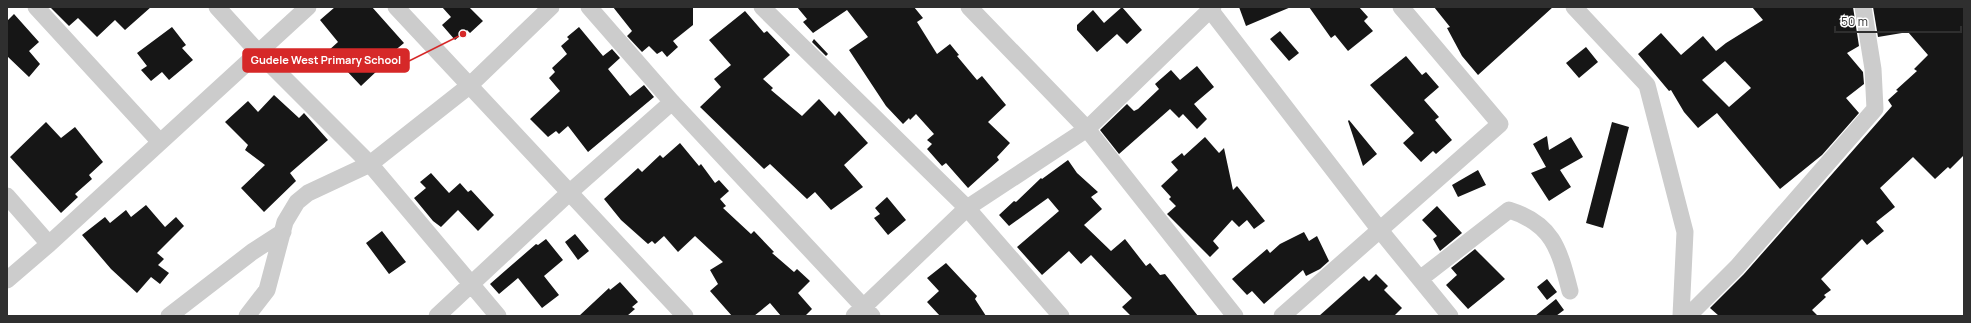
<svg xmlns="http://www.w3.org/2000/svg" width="1971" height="323" viewBox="0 0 1971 323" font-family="Manrope,sans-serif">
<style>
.building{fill:#161616;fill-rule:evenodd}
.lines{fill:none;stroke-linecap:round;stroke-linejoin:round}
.minor{stroke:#ccc;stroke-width:17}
.leader{fill:none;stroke:#d62828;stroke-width:1.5}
.callout-dot{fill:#d62828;stroke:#fff;stroke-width:1.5}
.callout{fill:#d62828;stroke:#d62828;stroke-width:1.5}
.callout-label{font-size:11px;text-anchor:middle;font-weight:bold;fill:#fff}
</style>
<rect width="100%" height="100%" fill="#fff"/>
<path class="building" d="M50,7H151L125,30L115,20L97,37L78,18L69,26Z
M335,7H372L404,43L376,66L379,69L361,86L328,51L338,42L320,20Z
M442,7H469L483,21L470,33L467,30L455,40L442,25L451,17Z
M613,7H693V25L673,41L678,47L667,57L662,51L657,54L649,46L642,52L627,36L632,31Z
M797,7H914L923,18L917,22L937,54L950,44L959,55L957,56L977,80L982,76L1006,105L988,122L1010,143L997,157L999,160L968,188L946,163L942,166L927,149L932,144L927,140L934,134L916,114L910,120L909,118L903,124L886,106L849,50L868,37L847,10L813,33L803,22L807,19Z
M1122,7L1142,30L1127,44L1117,34L1097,52L1077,30V25L1093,10L1104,23Z
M1239,7H1291L1246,26Z
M1309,7H1359L1368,17L1364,21L1373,31L1348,51L1335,35L1331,38Z
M1434,7H1553L1478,75L1462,56L1447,28L1450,27Z
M1752,7H1853L1859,46L1847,53L1863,72L1864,84L1846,98L1859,113L1822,155L1780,189L1717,113L1698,128L1684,112L1671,90L1669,91L1638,54L1661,33L1681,55L1703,36L1716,51L1726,43L1763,20ZM1725,61L1751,88L1729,107L1702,80Z
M1873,7H1964V155L1950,169L1948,167L1935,179L1913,157L1880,188L1895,207L1876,222L1884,231L1867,245L1862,239L1821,279L1831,290L1824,295L1826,297L1812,310L1818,316H1719L1710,308L1744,274L1892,106L1888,100L1898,91L1896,90L1917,71L1914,69L1928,55L1908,32L1878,37Z
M745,11L764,33L767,31L790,55L763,79L773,88L771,90L802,116L819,99L835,116L839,111L868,143L844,165L863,187L831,210L815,192L807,199L770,164L764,169L700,107L721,87L714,79L731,65L709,40Z
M14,14L39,42L29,51L40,64L29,77L7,56V21Z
M172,27L186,45L182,48L193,60L169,80L162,72L151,81L141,70L147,66L137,53Z
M579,27L603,56L612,49L620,58L608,69L630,96L644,85L654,97L588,152L568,126L559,134L556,131L548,137L530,119L560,91L549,78L555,72L552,68L567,54L561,46L569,39L567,37Z
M1280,31L1299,53L1289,61L1270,39Z
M814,39L828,54L826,56L812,42Z
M1586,47L1598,62L1579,78L1566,63Z
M1406,56L1422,75L1426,72L1439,87L1424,100L1439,117L1435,120L1452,140L1436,154L1433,151L1421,162L1403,143L1414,133L1370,85Z
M1197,66L1214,87L1194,104L1207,119L1197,129L1183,114L1179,118L1170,109L1119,154L1100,130L1127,104L1134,111L1138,109L1159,89L1155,84L1171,70L1180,80Z
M274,95L299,118L304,113L328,140L290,173L296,181L264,212L241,188L265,165L245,150L248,145L225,122L248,101L258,112Z
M1349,120L1377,154L1363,166L1348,121Z
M46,122L61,138L75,127L103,162L89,175L92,179L75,194L78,197L61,213L10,157Z
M1612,122L1629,127L1603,228L1586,223Z
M1547,136L1549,150L1571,137L1583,157L1560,170L1571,187L1549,201L1531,173L1546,167L1533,144Z
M1205,137L1219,153L1224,148L1233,190L1237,186L1265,221L1254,229L1247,220L1239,227L1232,220L1213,241L1219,248L1210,257L1167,214L1176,206L1169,199L1171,197L1161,186L1178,170L1171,162L1182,153L1184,156Z
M680,143L699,166L701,164L715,183L719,180L729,191L720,199L726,206L723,208L751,234L754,231L774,252L772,253L794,272L797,269L810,281L798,293L812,309L805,316H781L770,303L754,316H732L710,291L718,284L710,270L723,262L695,236L678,252L664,236L655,244L652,241L648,244L621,220L604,199L638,168L642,172L660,155L663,158Z
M1068,160L1077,173L1098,192L1091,197L1102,209L1084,225L1111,251L1125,239L1146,266L1150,263L1160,275L1165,274L1198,316H1131L1122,307L1132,298L1091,255L1081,264L1069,251L1042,275L1017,247L1059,211L1048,198L1009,226L999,215L1014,201L1016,202L1041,178L1042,179Z
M1478,170L1486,185L1458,197L1452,185Z
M431,173L449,193L460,183L468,192L471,190L494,215L478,231L458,210L441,227L433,221L414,198L426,188L420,182Z
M887,197L906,220L888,235L874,218L880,214L875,208Z
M146,205L165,227L176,217L184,226L157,253L164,259L158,265L169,273L160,284L151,277L137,293L111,269L82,235L105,217L110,223L126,210L131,217Z
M1437,206L1462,233L1440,251L1433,239L1437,236L1422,220Z
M382,231L406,262L389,274L366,243Z
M1304,232L1309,241L1317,236L1329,261L1320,269L1306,276L1303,270L1264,304L1252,291L1247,295L1232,279L1267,249L1270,253L1280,244Z
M575,234L589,251L578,260L565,242Z
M546,239L563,260L544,276L559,295L542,308L518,278L499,294L490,284L536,244L538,245Z
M1475,249L1505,279L1468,309L1446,285L1457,275L1451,268Z
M946,263L977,296L975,299L986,316H940L927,302L939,291L927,278Z
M1376,274L1388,286L1384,290L1402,308L1394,316H1319L1364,276L1369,281Z
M1547,279L1557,292L1547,300L1537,287Z
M620,282L638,302L632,307L635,309L627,316H579L609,288L610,290Z
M1556,299L1564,310L1556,316H1535Z"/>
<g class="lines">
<path class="minor" d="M36,7L160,142
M217,7L258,52L370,164L498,316
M396,7L685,316
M589,7L672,102L872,316
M762,7L967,208L1061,316
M969,7L1087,129L1235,316
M1208,7L1379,229L1450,316
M1574,7L1647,85L1685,232L1681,316
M7,196L49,244
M1420,279L1509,210C1553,224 1559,249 1570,291
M7,280L49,244L308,7
M169,316L252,252L283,232
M247,316L267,290L285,222L297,202L308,193L370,164L469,86L551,7
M437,316L570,192L672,102
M854,316L967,208L1087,129L1213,7
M1282,316L1500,124L1401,7
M1688,316L1737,267L1875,109L1873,69L1863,7"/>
</g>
<path class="leader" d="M463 34L409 61"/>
<circle class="callout-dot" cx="463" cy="34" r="4"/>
<rect class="callout" x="243" y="49" width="166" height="23" rx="4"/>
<g class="callout-label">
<text x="326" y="64">Gudele West Primary School</text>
</g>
<rect width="1971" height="323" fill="none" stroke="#2f2f2f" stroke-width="16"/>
<path d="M1835 26v6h126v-6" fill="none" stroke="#2f2f2f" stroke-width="2"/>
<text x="1841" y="26" font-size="12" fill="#2f2f2f" stroke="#ffffff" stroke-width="3" paint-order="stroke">50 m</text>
</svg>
